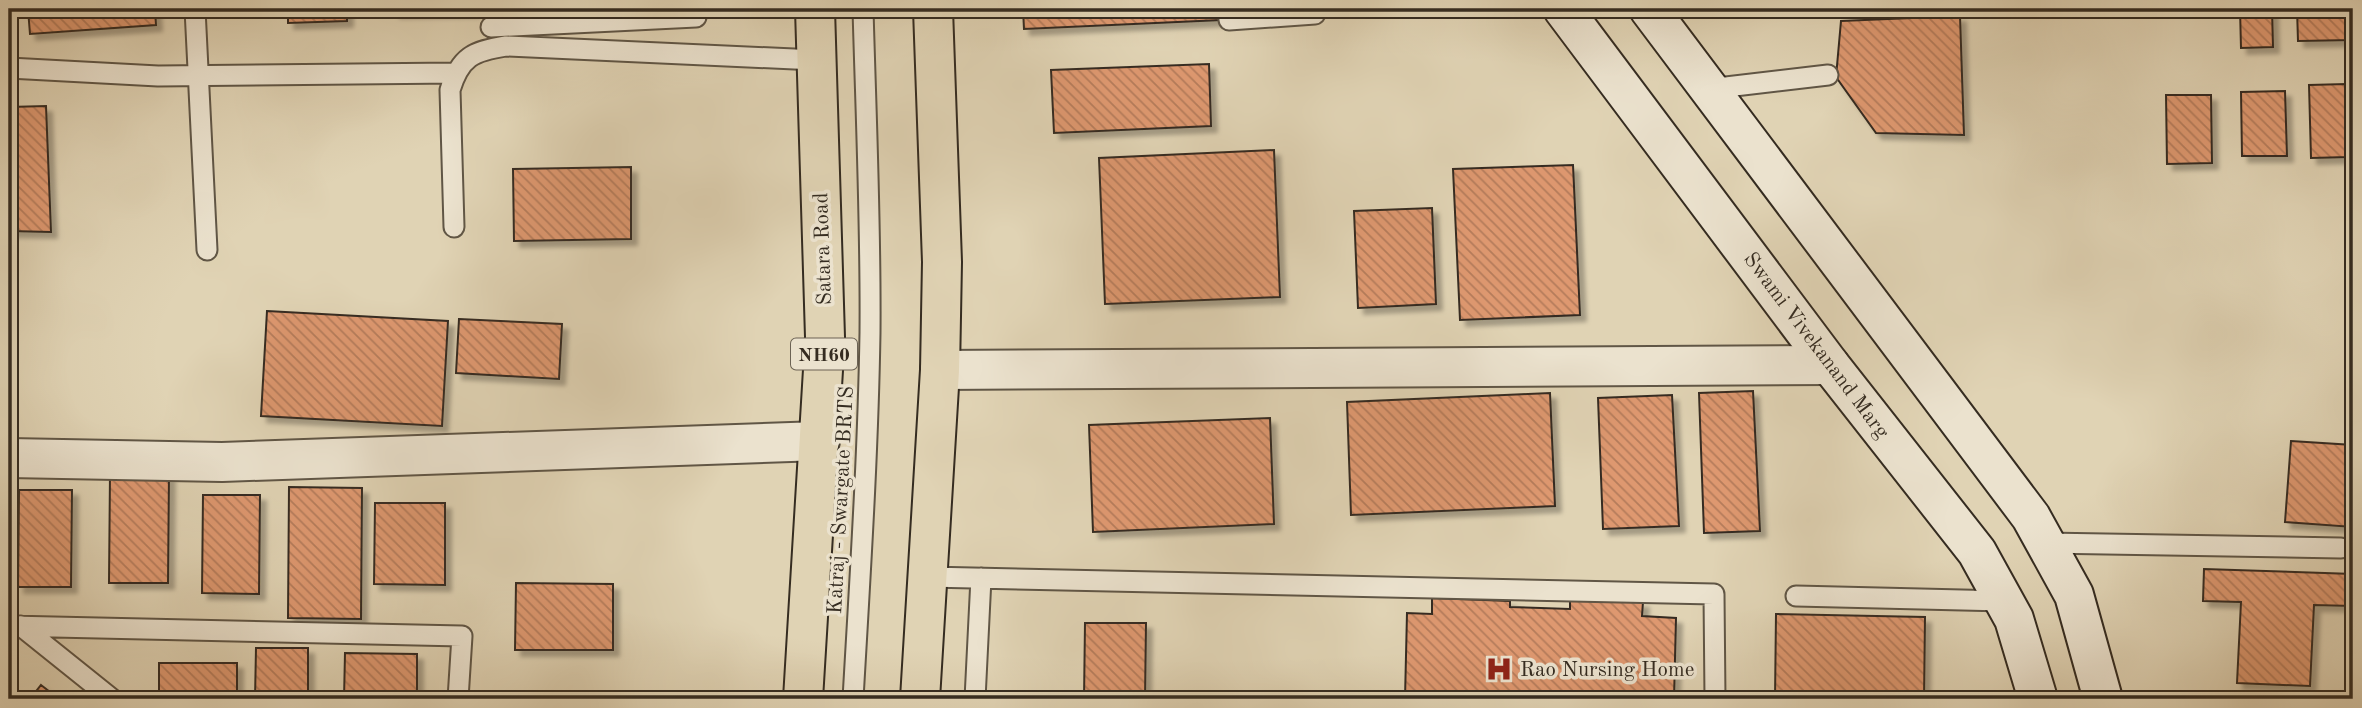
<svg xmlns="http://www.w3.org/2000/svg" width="2362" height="708" viewBox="0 0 2362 708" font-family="'Old Standard TT',serif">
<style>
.building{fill:url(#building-back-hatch);stroke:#352c21;stroke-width:2;filter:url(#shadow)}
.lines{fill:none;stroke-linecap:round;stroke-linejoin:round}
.service-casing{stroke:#605646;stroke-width:23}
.minor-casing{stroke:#605646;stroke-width:42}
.secondary-casing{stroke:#352c21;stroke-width:42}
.trunk-casing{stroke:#352c21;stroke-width:42}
.service{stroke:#ebe2ce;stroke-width:19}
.minor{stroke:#ebe2ce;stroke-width:38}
.secondary{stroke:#ebe2ce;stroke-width:38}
.trunk{stroke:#e0d3b4;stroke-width:38}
.labels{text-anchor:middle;stroke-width:7;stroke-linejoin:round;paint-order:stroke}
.shield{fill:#ebe2ce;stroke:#6c6355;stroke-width:2}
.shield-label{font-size:19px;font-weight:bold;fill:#352c21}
.street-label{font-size:21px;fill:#352c21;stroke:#ebe2ce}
.poi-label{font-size:21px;fill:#352c21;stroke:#ebe2ce;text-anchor:start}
</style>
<defs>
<pattern id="building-back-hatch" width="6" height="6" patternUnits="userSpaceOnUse" patternTransform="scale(1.75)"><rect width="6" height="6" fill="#de986f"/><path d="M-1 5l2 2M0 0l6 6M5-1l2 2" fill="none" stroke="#b57c5b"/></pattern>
<filter id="shadow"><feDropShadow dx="6" dy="6" stdDeviation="2" flood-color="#0004"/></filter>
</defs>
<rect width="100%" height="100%" fill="#e0d3b4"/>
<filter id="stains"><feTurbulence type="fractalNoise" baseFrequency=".00286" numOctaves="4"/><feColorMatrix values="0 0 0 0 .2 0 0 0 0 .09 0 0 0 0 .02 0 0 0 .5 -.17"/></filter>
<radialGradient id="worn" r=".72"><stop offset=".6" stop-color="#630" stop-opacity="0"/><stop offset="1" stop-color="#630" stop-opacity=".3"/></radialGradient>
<path class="building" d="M28,9H155L156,25L30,34Z
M288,9H347V21L288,23Z
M394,9H474V11L394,12Z
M1023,9H1221V20L1024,29Z
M2240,9H2272L2273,47L2241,48Z
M2297,9H2353V40L2298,41Z
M1960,16L1964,135L1876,133L1836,77L1841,21Z
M1209,64L1211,126L1054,133L1051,70Z
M2346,84L2348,157L2311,158L2309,85Z
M2285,91L2287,156H2242L2241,92Z
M2166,95H2211L2212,163L2167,164Z
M46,106L51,232L9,231V107Z
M1274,150L1280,297L1105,304L1099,158Z
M1573,165L1580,315L1460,320L1453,169Z
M631,167V239L514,241L513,169Z
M1432,208L1436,304L1358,308L1354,211Z
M267,311L448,321L442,426L261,416Z
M459,319L562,324L559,379L456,373Z
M1753,391L1760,531L1704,533L1699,393Z
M1550,393L1555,506L1351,515L1347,402Z
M1672,395L1679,526L1603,529L1598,398Z
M1270,418L1274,524L1093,532L1089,425Z
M2291,441L2353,445V527L2285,522Z
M110,474H169L168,583H109Z
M289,487L362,488L361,619L288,618Z
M19,490H72L71,587H18Z
M203,495H260L259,594L202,593Z
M375,503H445V585L374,584Z
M2204,569L2353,574V606L2314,605L2310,686L2237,683L2241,602L2203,601Z
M516,583L613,584V650H515Z
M1432,598L1510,601V607L1570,609V600L1643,602L1642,616L1676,618L1674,699H1405L1407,613L1432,614Z
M1776,614L1925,617L1924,699H1775Z
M1085,623H1146L1145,699H1084Z
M256,648H308V699H255Z
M345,653L417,654V699H344Z
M159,663H237V699H159Z
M41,685L59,699H30Z"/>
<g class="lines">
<defs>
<path id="service" d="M195,9L207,250
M1228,9L1229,20L1315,14
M491,27L696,17V9
M9,68L158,76L455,73
M1709,89L1828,75
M454,227L450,90C460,57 473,51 506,46L816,60
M2045,543L2341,548
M928,577L1714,594L1715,699
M1796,596L2004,601
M9,626L462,636L458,699
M21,626L112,699
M853,699C860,577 868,455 870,333C871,225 866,117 863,9
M975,699L981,578"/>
<path id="minor" d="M940,370L1830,365
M9,458L222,462L820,441"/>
<path id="secondary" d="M1563,9L1830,365L1977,552L2014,619L2038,699
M1649,9L2031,517L2074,595L2103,699"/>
<path id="trunk" d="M803,699L825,337L815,9
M920,699L940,370L942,262L933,9"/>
</defs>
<use href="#service" class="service-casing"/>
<use href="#minor" class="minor-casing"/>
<use href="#secondary" class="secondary-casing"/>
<use href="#trunk" class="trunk-casing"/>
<use href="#service" class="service"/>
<use href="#minor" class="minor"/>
<use href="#secondary" class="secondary"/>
<use href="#trunk" class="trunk"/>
</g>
<defs>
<symbol id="hospital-bare" viewBox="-9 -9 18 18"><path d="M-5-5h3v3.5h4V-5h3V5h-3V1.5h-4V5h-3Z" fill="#8f2418" stroke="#ebe2ce" stroke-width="2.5" paint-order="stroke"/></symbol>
</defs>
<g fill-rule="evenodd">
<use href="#hospital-bare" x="1480" y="650" width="38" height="38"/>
</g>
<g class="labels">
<rect class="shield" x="791" y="338.5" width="66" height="31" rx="5"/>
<g class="shield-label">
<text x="824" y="361">NH60</text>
</g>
<g class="street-label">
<text transform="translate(822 249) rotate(-92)" y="7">Satara Road</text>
<text transform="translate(1817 345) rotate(53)" y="7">Swami Vivekanand Marg</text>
<text transform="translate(840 500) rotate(-87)" y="7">Katraj - Swargate BRTS</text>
</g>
<g class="poi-label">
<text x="1520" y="676">Rao Nursing Home</text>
</g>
</g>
<rect width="2362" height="708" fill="none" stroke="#e0d3b4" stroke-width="35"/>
<rect x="10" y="10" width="2341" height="687" fill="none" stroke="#352c21" stroke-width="3.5"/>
<rect x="18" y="18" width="2327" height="673" fill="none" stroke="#352c21" stroke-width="2"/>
<rect width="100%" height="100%" filter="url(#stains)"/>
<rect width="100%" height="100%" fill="url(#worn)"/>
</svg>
